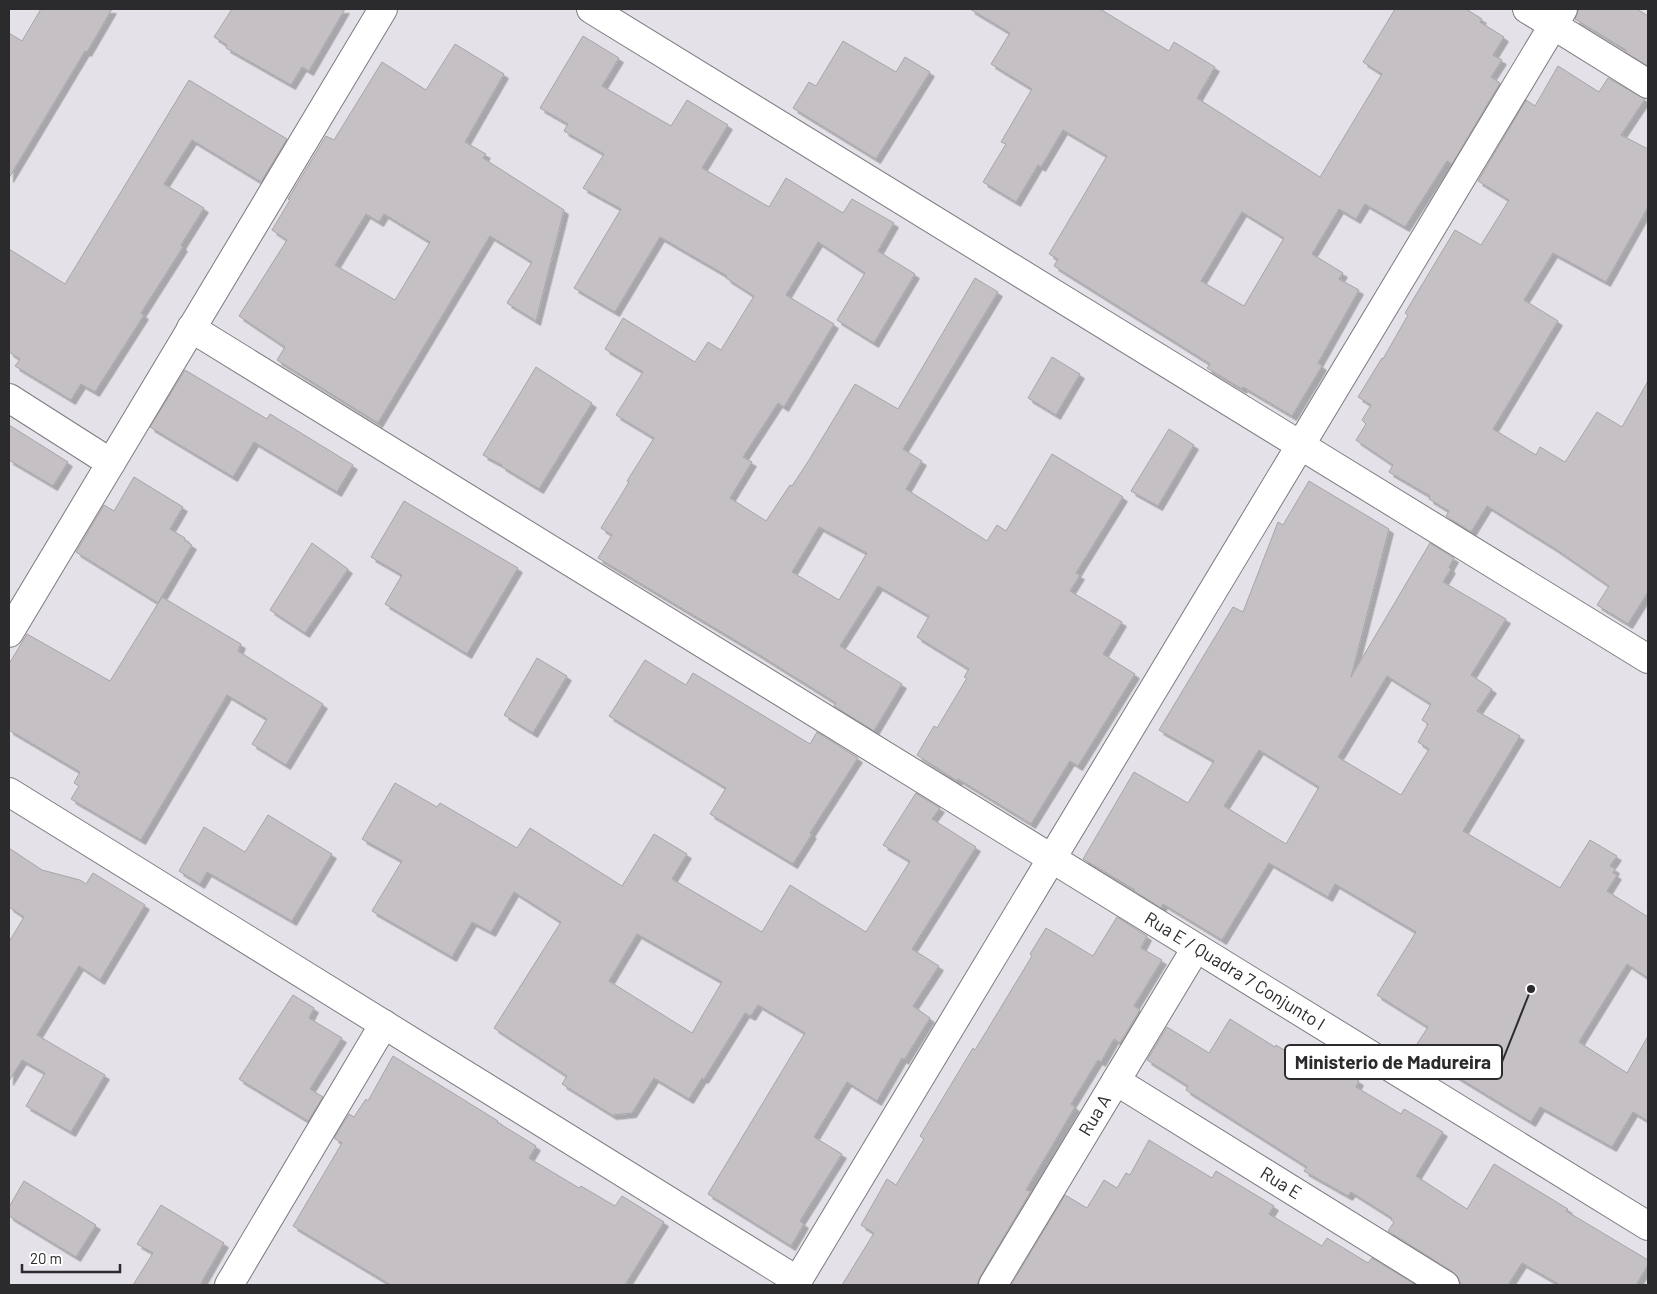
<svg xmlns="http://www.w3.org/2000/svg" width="1657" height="1294" viewBox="0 0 1657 1294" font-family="Barlow,sans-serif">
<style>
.building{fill:#c4c0c4;stroke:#a8a4a8;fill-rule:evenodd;filter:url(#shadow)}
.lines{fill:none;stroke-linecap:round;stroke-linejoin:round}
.minor-casing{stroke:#7d7b80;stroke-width:30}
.minor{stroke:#fff;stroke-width:28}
.labels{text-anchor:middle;stroke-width:4;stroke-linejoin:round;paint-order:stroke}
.street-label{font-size:18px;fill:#2b2a2c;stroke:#fff}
.leader{fill:none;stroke:#2b2a2c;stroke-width:2}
.callout-dot{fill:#2b2a2c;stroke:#fff;stroke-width:2}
.callout{fill:#fff;stroke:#2b2a2c;stroke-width:2}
.callout-label{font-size:19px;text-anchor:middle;font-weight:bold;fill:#2b2a2c}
</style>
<defs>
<filter id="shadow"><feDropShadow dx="4.5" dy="4.5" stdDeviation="0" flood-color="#0004"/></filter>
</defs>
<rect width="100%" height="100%" fill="#e4e2e8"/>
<path class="building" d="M41,9H112L87,52L85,51L9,178V33L22,41Z
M232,9H345L309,71L302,67L291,85L226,48L227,45L214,37Z
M970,9H1100L1169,51L1174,42L1215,67L1197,98L1320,177L1382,74L1363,62L1395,9H1466L1482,19L1480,22L1504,37L1493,55L1502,60L1491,77L1500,83L1452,164L1447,161L1405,227L1365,204L1356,219L1339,209L1312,254L1343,273L1339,279L1359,290L1318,363L1322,366L1292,416L1243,387L1242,389L1207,368L1210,364L1054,266L1058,259L1049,254L1107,156L1063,130L1041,167L1038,165L1016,202L983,182L1006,144L1001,142L1032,89L991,64L1010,33ZM1242,212L1284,238L1244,306L1201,281Z
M1579,9H1637L1648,16V66L1625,52L1626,50L1575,19Z
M583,36L619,58L602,86L671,126L687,100L728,125L702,168L769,207L786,178L843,213L852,199L894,223L878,251L915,274L874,343L837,320L865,273L818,242L786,295L834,324L784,407L778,403L743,457L752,462L730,498L766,521L790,485L792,486L809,460L855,384L898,409L975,278L998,292L903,449L922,461L906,489L987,541L997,525L1006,531L1052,454L1123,497L1076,573L1080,575L1070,591L1122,622L1103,654L1135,674L1078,766L1070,761L1031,824L958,779L957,781L917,755L934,726L937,728L967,678L964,677L969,669L917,637L929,616L878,586L840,646L902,684L874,731L834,706L836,703L753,651L598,558L612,535L601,528L629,482L627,481L654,438L616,415L643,372L605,349L623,318L695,362L708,342L721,350L754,296L726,278L727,276L660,237L615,312L574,288L621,209L583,188L604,154L564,131L568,124L540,108ZM819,527L867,553L839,600L792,572Z
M843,41L896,72L905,57L930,72L876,159L793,108L809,82L816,86Z
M455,44L504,74L465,142L486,154L483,158L564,210L536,321L507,303L532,262L490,236L378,423L277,360L285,347L239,316L287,240L272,230L290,200L288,199L326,136L334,140L382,62L426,90ZM366,214L379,222L384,214L430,242L395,300L335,265Z
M1558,66L1599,92L1608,78L1645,99L1621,135L1648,149V207L1606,282L1553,253L1524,300L1558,321L1493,429L1536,455L1540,447L1565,462L1597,412L1622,427L1648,381V592L1628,624L1597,605L1609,586L1554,548L1487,506L1471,532L1446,516L1449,511L1429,499L1430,496L1389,472L1393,465L1356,440L1366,424L1362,420L1371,405L1358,397L1382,358L1383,359L1408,315L1405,313L1455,230L1481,245L1509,200L1478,181L1526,100L1535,106Z
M189,80L287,139L261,182L192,140L164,184L204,208L181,245L183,247L141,313L144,315L95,392L81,384L71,400L15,366L20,359L9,352V249L65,284Z
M1052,357L1080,374L1056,415L1028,398Z
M536,367L592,403L539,489L501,466L502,465L483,455Z
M185,370L267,419L270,414L353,465L337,492L254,442L233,477L150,427Z
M9,425L68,462L53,486L9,460Z
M1169,429L1194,445L1158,506L1131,491Z
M134,477L183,507L170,529L185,538L184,540L192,545L158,603L76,552L104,505L114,511Z
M1309,481L1389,529L1351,677L1430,543L1454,558L1449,567L1451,569L1443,582L1506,619L1471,675L1492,689L1477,711L1520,736L1463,831L1560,888L1590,840L1617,856L1610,866L1615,869L1613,873L1617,875L1607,891L1648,917V978L1627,964L1579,1042L1627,1073L1648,1036V1121L1633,1112L1612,1147L1540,1107L1531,1122L1413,1050L1428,1027L1377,995L1416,932L1335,884L1328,897L1269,863L1222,940L1163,904L1161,908L1134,891L1135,890L1083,859L1134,772L1188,803L1214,761L1159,730L1233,607L1243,612L1278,522L1283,525ZM1387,676L1431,704L1422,720L1428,724L1418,742L1429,749L1401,795L1338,757ZM1259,750L1319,787L1286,844L1224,806Z
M404,501L518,568L467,654L385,604L402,575L371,557Z
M312,543L348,569L305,633L270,610Z
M162,597L241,644L238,651L323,704L286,765L252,744L267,719L227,695L141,840L71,799L79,786L74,783L80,772L9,730V664L27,634L110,681Z
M537,658L567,676L533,733L504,715Z
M645,660L686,685L693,673L810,744L817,732L858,758L810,833L812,834L793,864L710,814L726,788L609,716Z
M395,783L437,807L440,803L517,848L530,828L622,886L654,834L687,854L672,879L762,932L790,885L866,932L910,861L883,845L916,793L940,808L932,819L976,847L912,949L939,966L913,1006L930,1018L904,1060L902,1058L877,1101L847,1082L814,1137L842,1154L800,1221L804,1224L791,1246L708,1194L805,1033L758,1005L751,1016L745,1013L704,1079L702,1078L689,1099L654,1078L632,1113L612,1115L562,1084L567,1076L494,1028L561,922L514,892L491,932L472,922L452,957L372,911L402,861L362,839ZM637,934L722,982L692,1033L609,981Z
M268,815L332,854L292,921L207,872L200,884L179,871L204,827L245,852Z
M9,848L42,870L80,880L86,884L93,873L145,905L100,980L79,966L37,1035L105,1075L71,1132L26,1106L45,1073L22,1060L9,1081V942L24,917L9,907Z
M1117,917L1147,936L1141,948L1162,960L1134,1006L1140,1010L1120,1043L1114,1039L1101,1062L1098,1060L1071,1104L1075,1107L1026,1190L1031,1191L980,1277L977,1285H842L874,1233L861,1225L887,1179L896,1185L924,1139L920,1136L973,1048L975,1050L1032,956L1030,954L1046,928L1093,956Z
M293,995L314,1008L309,1018L342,1038L310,1089L323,1097L308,1121L239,1079Z
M1230,1019L1275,1047L1276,1045L1302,1061L1304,1057L1316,1064L1321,1058L1359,1081L1356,1087L1401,1114L1404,1109L1443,1132L1416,1176L1467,1209L1494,1164L1568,1209L1566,1211L1648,1260V1265L1636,1285H1560L1522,1263L1508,1285H1461L1458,1277L1453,1272L1388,1231L1394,1222L1391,1220L1392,1218L1351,1192L1348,1196L1304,1171L1307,1167L1186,1090L1188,1086L1147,1060L1167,1027L1209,1053Z
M393,1056L498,1121L497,1122L536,1146L529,1158L579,1188L581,1186L615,1206L622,1196L664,1222L625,1285H391L293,1226L342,1143L334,1138L349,1114L354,1117L366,1099L368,1101Z
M1149,1140L1212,1178L1216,1171L1274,1206L1269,1214L1322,1246L1327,1238L1368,1263L1372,1258L1416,1285H1011L1065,1195L1087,1208L1104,1180L1117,1188L1126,1173L1130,1175Z
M24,1181L96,1225L76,1257L9,1216V1207Z
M161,1205L224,1243L200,1285H133L153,1253L137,1244Z"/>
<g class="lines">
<defs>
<g id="minor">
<path d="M591,9L1648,659"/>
<path d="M1527,9L1648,84"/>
<path id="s1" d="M191,328L1648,1226"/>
<path d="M9,398L111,463"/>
<path d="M9,633L383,9"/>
<path d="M9,792L798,1281"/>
<path id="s2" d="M1116,1081L1445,1285"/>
<path d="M229,1285L384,1024"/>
<path d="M795,1285L1563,9"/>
<path id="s3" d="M993,1285L1196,948"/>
</g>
</defs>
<use href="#minor" class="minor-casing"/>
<use href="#minor" class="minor"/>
</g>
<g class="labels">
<g class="street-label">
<text dy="6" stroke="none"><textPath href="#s1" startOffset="1226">Rua E / Quadra 7 Conjunto I</textPath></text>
<text dy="6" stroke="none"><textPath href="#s3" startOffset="198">Rua A</textPath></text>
<text dy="6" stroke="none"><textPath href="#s2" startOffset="194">Rua E</textPath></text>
</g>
</g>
<path class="leader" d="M1531 989L1502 1062"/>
<circle class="callout-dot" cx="1531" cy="989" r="5"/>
<rect class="callout" x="1285" y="1045" width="217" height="34" rx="5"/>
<g class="callout-label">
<text x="1393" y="1069">Ministerio de Madureira</text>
</g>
<rect width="1657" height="1294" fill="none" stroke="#2b2a2c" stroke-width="20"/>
<path d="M22 1264v8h98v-8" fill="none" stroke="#2b2a2c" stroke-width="2.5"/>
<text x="30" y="1264" font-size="15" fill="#2b2a2c" stroke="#ffffff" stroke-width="4" paint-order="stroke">20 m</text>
</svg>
